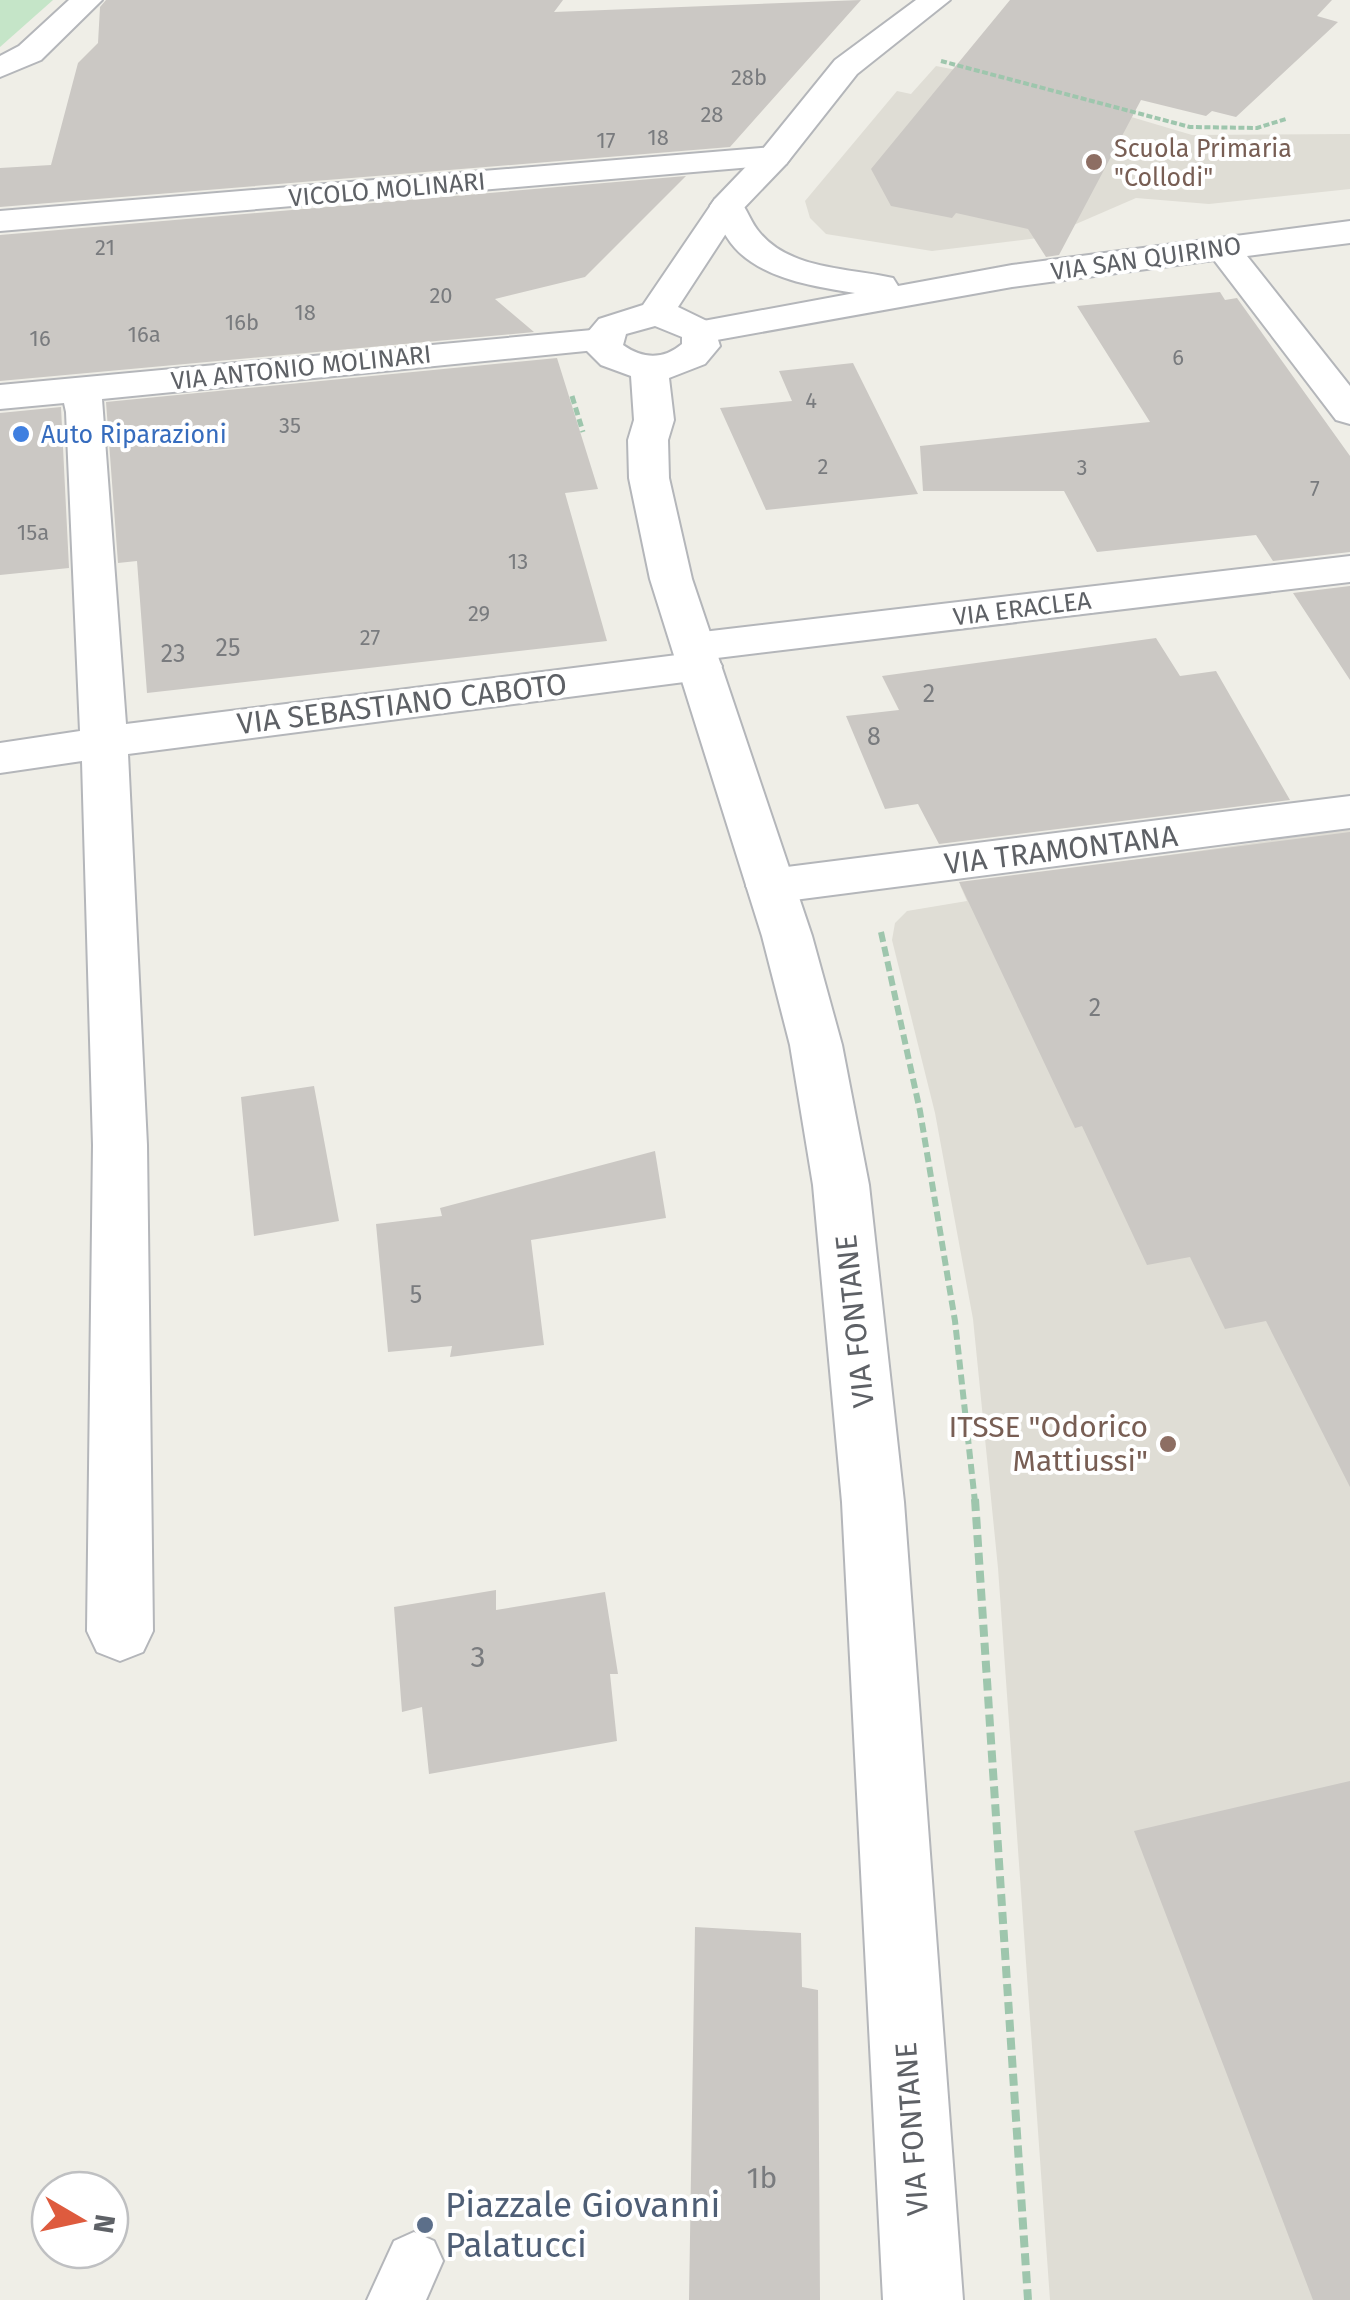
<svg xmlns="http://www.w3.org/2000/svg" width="1350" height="2300" viewBox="0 0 1350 2300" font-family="'Fira Sans',sans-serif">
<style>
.education{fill:#dfddd5}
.green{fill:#c5e5c8}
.building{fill:#cbc8c4}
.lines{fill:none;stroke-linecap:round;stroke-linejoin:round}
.service-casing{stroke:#b4b6ba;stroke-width:4}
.minor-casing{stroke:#b4b6ba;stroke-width:4}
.tertiary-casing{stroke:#b4b6ba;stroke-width:4}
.path-far3{stroke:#9ec6ad;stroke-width:4;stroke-dasharray:6 2.5;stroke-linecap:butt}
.path-far2{stroke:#9ec6ad;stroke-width:5;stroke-dasharray:8 4;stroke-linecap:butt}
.path-far1{stroke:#9ec6ad;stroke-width:6;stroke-dasharray:10 5;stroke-linecap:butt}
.path{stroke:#9ec6ad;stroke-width:8;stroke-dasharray:12 6;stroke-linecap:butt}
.service{fill:#fff;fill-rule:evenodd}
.minor{fill:#fff;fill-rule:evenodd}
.tertiary{fill:#fff;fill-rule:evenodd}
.education-dot{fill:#8d6e63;stroke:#fff;stroke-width:4}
.shop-dot{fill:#3f7fe0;stroke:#fff;stroke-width:4}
.service-dot{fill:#5c6f8a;stroke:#fff;stroke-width:4}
.labels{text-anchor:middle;stroke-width:8;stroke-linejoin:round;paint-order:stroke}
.far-number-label{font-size:22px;fill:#797b7e}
.far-education-label{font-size:25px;fill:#785e54;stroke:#fff;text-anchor:start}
.far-street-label{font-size:25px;fill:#5e6166;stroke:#fff}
.far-shop-label{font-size:25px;fill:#366cbe;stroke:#fff;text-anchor:start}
.number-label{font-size:25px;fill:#797b7e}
.street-label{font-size:30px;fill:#5e6166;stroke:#fff}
.education-label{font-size:30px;fill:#785e54;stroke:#fff;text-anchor:end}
.near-number-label{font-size:30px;fill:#797b7e}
.near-service-label{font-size:35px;fill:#4e5e75;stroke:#fff;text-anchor:start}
</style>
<rect width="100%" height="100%" fill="#efeee7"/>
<path class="education" d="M936,66L1003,79L1192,135L1350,134V189L1209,204L1136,198L1046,237L932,251L826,234L810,218L805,201L897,91L911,94Z
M1350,829V2300H1050L998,1568L973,1319L935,1113L892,940L895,923L907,911L967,901L960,885Z"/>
<path class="green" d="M0,0H53L0,47Z"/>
<path class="building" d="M106,0H563L554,12L861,0L730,147L0,207V168L51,165L78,63L98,43L100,7Z
M1010,0H1332L1317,16L1338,22L1236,117L1212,111L1206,116L1141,100L1059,255L1046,257L1028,229L956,213L952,218L891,206L871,169Z
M686,176L585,277L495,299L534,332L0,381V235Z
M1220,292L1225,300L1237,298L1350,456V552L1273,561L1256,535L1097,552L1064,491H923L920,446L1150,422L1077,306Z
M557,358L598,489L565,493L607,641L147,693L137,561L118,563L106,402Z
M853,363L918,494L766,510L720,408L792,401L779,371Z
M61,407L69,568L0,575V413Z
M1350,586V680L1293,593Z
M1156,638L1180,676L1216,671L1290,800L939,844L918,804L885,809L846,716L899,710L882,676Z
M1350,832V1487L1266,1321L1225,1329L1190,1257L1147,1265L1082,1126L1075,1128L959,882Z
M314,1086L339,1221L254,1236L241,1097Z
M655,1151L666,1218L531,1240L544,1345L450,1357L452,1346L388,1352L376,1224L442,1216L440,1208Z
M496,1590V1610L605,1592L618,1674H610L617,1741L429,1774L422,1707L402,1712L394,1607Z
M1350,1781V2300H1313L1134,1831Z
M695,1927L801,1933L802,1987L818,1990L820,2300H689Z"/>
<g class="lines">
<defs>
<path id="service" d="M414,2232L434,2241L443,2261L426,2300H367L394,2241Z"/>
<path id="minor" d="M69,0H102L41,60L0,77V56L19,46Z
M774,147L786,150L791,157L786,164L0,231V211Z
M727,196L739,199C747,209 751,223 760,233C791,270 850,268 893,278L898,286L1012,265L1350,221V243L1247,256L1350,386V424L1336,420L1214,260L1012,287L700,343L687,340L681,332L687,324L855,293C816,287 763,279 735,248C724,236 718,220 710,206L715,199Z
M603,329L616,332L622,340L616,348L102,399L126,724L677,655L672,647L678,637L694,633L1350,556V582L717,658L722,666L716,676L700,680L128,754L147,1145L153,1631L143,1652L120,1661L97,1652L87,1631L93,1145L82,761L0,773V743L80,731L66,412L64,403L0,409V385Z
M1350,796V828L771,903L754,898L746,886L754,874L771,869Z"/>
<path id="tertiary" d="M916,0H950L857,74L786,164L740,212L678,307L713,324L720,346L705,364L669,378L674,420L668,440L669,478L692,579L812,936L842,1045L869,1185L904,1502L963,2300H883L842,1502L813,1185L790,1045L762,936L650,579L629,478L628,440L634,420L631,376L601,365L585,349L588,332L599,319L643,305L715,199L762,150L835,60ZM655,326L682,337V344C663,360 643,359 623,345L626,334Z"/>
</defs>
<use href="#service" class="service-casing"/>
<use href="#minor" class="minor-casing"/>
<use href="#tertiary" class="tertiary-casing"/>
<path class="path-far3" d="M941,61L1190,127L1257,128L1286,119"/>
<path class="path-far2" d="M572,396L583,432"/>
<path class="path-far1" d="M881,932L920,1111L955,1321L975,1502"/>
<path class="path" d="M975,1499L1028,2300"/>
<use href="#service" class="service"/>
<use href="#minor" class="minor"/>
<use href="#tertiary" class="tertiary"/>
</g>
<g class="education-dot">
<circle cx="1094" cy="162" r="10"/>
<circle cx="1168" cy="1444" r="10"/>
</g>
<circle class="shop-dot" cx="21" cy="434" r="10"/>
<circle class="service-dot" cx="425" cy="2225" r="10"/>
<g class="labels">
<g class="far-number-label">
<text x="749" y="85">28b</text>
<text x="712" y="122">28</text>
<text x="658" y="145">18</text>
<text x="606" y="148">17</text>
<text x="105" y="255">21</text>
<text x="441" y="303">20</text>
<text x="305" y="320">18</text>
<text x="242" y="330">16b</text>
<text x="144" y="342">16a</text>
<text x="40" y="346">16</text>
<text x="1178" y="365">6</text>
<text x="811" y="408">4</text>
<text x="290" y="433">35</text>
<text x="823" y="474">2</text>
<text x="1082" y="475">3</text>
<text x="1315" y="496">7</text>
<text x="33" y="540">15a</text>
<text x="518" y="569">13</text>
<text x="479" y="621">29</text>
<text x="370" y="645">27</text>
</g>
<g class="far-education-label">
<text x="1114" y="157">Scuola Primaria<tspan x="1114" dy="29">"Collodi"</tspan></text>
</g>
<g class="far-street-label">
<text transform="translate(387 189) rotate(-5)" y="9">VICOLO MOLINARI</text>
<text transform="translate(1146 258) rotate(-8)" y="9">VIA SAN QUIRINO</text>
<text transform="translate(301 367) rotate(-6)" y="9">VIA ANTONIO MOLINARI</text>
<text transform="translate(1022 608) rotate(-7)" y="9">VIA ERACLEA</text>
</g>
<g class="far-shop-label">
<text x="41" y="443">Auto Riparazioni</text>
</g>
<g class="number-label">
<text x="228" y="656">25</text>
<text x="173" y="662">23</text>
<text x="929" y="702">2</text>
<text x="874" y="745">8</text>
<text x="1095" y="1016">2</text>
<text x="416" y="1303">5</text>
</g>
<g class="street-label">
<text transform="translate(402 704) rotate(-7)" y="10">VIA SEBASTIANO CABOTO</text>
<text transform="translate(1061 850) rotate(-7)" y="10">VIA TRAMONTANA</text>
<text transform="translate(855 1321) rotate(-96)" y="10">VIA FONTANE</text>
<text transform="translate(912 2129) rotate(-94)" y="10">VIA FONTANE</text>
</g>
<g class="education-label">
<text x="1148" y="1437">ITSSE "Odorico<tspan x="1148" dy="34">Mattiussi"</tspan></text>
</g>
<g class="near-number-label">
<text x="478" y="1667">3</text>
<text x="762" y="2188">1b</text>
</g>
<g class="near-service-label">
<text x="445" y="2217">Piazzale Giovanni<tspan x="445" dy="40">Palatucci</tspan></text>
</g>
</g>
<g transform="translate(80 2220) rotate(99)"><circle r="48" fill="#ffffff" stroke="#bfc0c2" stroke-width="2.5"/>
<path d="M0-8L18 38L0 25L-18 38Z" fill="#de5b3e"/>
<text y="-15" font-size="28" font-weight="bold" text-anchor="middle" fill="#5e6166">N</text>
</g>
</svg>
